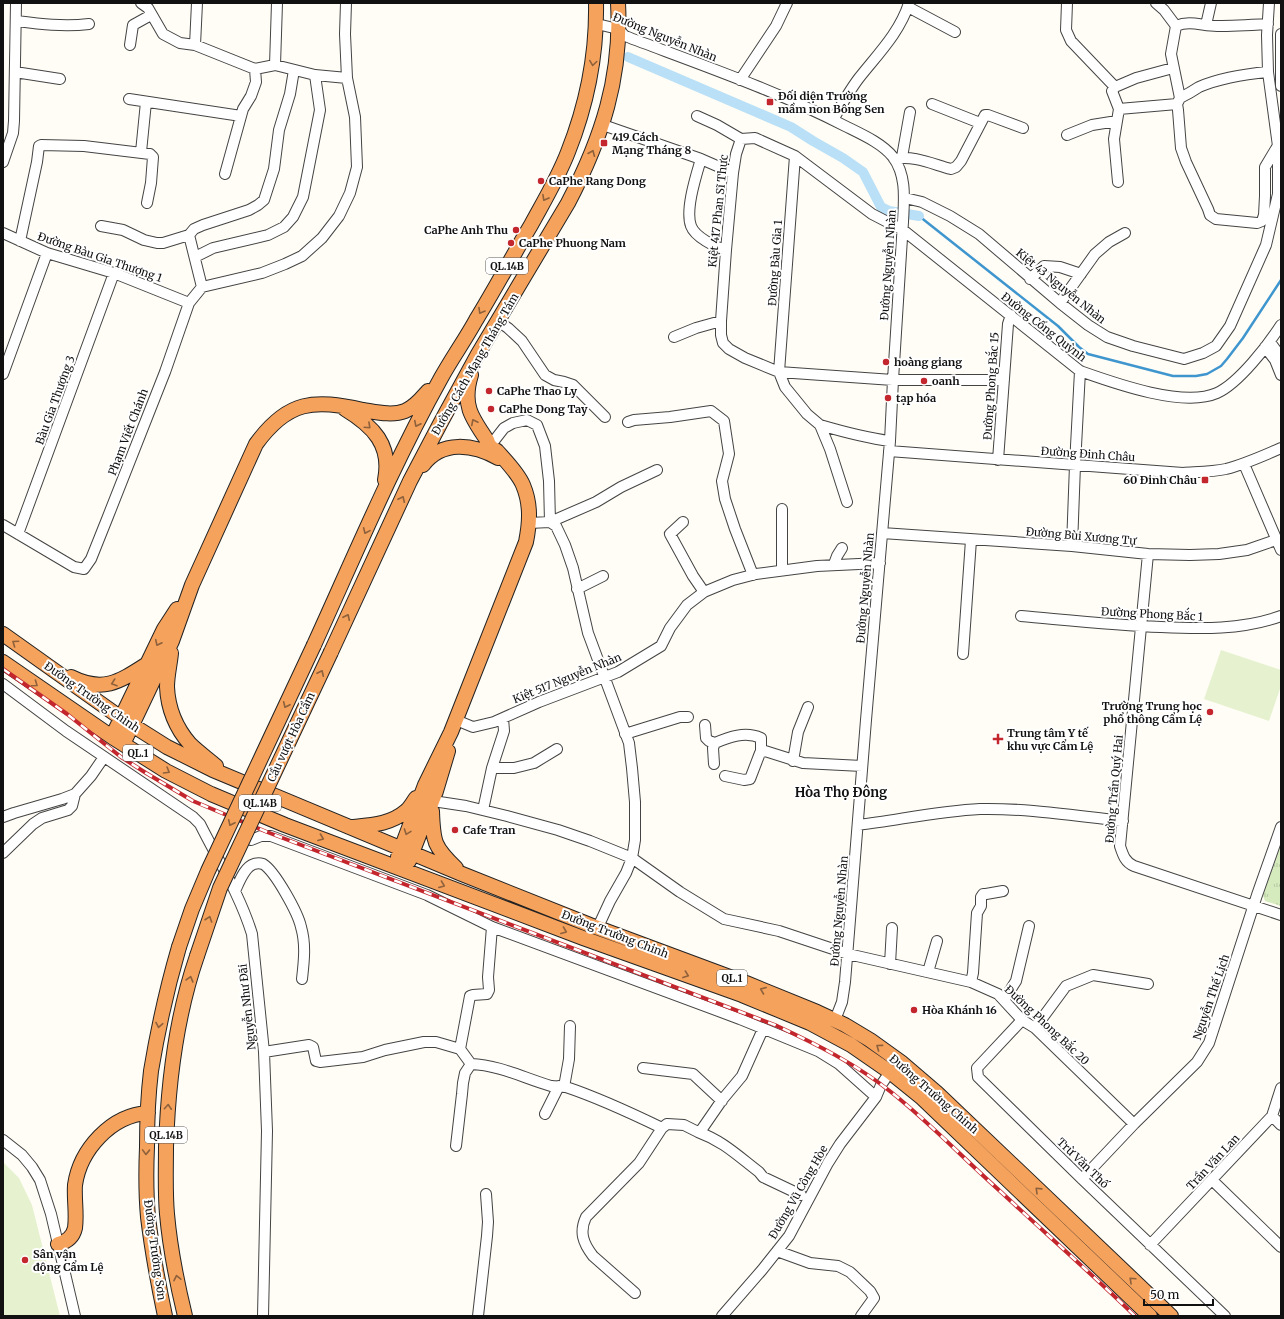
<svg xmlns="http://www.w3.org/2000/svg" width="1284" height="1319" viewBox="0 0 1284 1319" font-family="Merriweather,serif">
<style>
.park{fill:url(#park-tufts)}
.pitch{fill:#e6f2cf}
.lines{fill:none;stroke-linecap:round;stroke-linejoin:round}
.stream{stroke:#3f96cf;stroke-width:2.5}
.canal{stroke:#b9e0f7;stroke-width:10}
.minor-casing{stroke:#444;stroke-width:12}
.highway-casing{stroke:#222;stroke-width:16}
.minor{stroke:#fff;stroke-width:10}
.highway{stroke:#f5a25d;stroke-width:14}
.rail-casing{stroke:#c4262e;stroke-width:4}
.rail{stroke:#fff;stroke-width:2.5;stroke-dasharray:8;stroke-linecap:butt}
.highway-bridge-casing{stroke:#222;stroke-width:16;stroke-linecap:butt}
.highway-bridge{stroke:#f5a25d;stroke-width:14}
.oneway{stroke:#8e613b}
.poi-dot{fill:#c4262e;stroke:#fff;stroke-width:1.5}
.labels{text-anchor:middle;stroke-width:4;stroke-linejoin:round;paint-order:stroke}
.shield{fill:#fff;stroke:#585858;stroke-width:1}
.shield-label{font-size:10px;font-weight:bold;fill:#111}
.street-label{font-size:11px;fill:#111;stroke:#fff}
.poi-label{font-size:11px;font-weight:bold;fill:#111;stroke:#fff;text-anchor:start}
.quarter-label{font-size:13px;font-weight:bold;fill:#111;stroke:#fff}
</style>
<defs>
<pattern id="park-tufts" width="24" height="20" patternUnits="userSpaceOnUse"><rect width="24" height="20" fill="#d5ebbd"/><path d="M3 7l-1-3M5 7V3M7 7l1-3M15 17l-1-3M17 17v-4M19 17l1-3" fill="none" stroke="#b6c8a1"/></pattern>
</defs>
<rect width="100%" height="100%" fill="#fffdf5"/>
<path class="park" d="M1281,845V906L1265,901L1263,895Z"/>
<path class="pitch" d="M1221,650L1281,670V686L1269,721L1204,699Z
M3,1162L19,1178L32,1205L60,1316H3Z"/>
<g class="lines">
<path class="stream" d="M919,216L1058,326L1079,347L1088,354L1173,376H1196L1207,374L1221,366L1227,359L1243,338L1281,280"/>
<path class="canal" d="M628,57L791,127L813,141L843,158L863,172L881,207L889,211L919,216"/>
<defs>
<path id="minor" d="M141,3L148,8L163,34L180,43L195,45L255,69L275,65L315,75L347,78
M1067,3L1066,30L1071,41L1115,87
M1156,3L1164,10L1176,26L1171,54L1180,98L1177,104L1178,110L1181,148L1186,162L1208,209L1210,215L1216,219L1257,223L1262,221L1264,215L1265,196V167L1277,147
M908,7L955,32
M16,21C40,24 64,27 89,24
M597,24L618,29L625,36C699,64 775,90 845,126C861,134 882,143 893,157C907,176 904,200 903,222L893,380L890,441L866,720L845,982L842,1002L835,1020
M1206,25L1211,3
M1176,26C1190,20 1202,26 1217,26C1234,26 1251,25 1268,24
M1281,34V86
M130,45L133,25L151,15
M195,45L197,3
M275,65L277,3
M15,72L60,79
M740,80L776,26L787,3
M1180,98C1186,95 1193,91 1199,87C1220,78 1245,74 1268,72
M129,99L241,116
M932,104L980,123
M1119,109L1177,104
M697,116L717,125L741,139
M833,120C841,106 849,91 859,78C878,54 900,32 909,3
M603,125L701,159L733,173
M1067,135L1092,125L1117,121
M741,139L755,138L795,156L872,214L903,230L1080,371C1114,383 1183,408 1217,393C1239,383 1268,345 1281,325
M741,139L736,154L733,173L726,250L721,321V335L723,343L729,349L745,358L779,372L893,380H1004
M141,152L146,102
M795,156L779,372L785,387L807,414L820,425L830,449L847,502
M902,157L910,112
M701,159C696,176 685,210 691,226C695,237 715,247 726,250
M894,159C914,155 932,164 951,169L956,167L961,161L985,115H988L1023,128
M3,162L13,133L14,121L16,3
M225,174L243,109L251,96L256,82L255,69
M1118,182L1114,139L1119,109L1112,91L1115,87L1136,78L1173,68
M905,198L922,202L950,216L979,234L1060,303L1088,325L1107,337L1133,346L1184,359L1203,353L1216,346L1230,326L1266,245L1278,194V146L1268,72L1267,35L1269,3
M101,226L123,230L144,240L157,243H163L189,235L202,287
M3,233L47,253L114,273L189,303
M189,235L194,229L203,225L249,210L258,205L264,200L274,169L279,130L290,94L294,70
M20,241L37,162L39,146L41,145L84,146L150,154L153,157L151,183L147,203
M195,257L213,248L268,235L284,227L293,217L303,197L320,110L315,75
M1030,279L1044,266L1060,267L1081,274
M1060,303L1095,254L1109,242L1125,233
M498,321L508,328L522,341L545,375L554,380L564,382L573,385L605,417
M674,337L696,328L721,321
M1270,342L1281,357
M1265,347L1275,360L1281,375
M3,374L47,253
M628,422L634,420L670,417L711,411L724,421L729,454L722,481L725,499L735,529L753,575
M820,425C844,432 866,438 890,441
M490,446L504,428L513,423L527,420L537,425L545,446L549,481L550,522
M889,451L1183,473C1197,472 1212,472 1226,469C1245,464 1263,456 1281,448
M998,460L1008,324L1011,315
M1244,464L1281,550
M782,509V570
M550,522L556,526L565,545L573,568L588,633L629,743L632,768L635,802V840L632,858L626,873L610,901L598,927
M683,522L670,534L693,576L704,592
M529,523L550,522L596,502L621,487L657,470
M3,525L74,567L84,569L91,559L107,519L165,372L189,303L202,287L262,273L285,264L302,256L322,238L339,216L350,193L357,167L355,117L347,78L345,34L346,3
M882,533L1072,546L1148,554L1190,555L1219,554L1247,550L1276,540
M18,534L114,273
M1072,546L1075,465L1080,371
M1148,554L1120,846C1123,855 1125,862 1134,866L1281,915
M834,564L837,556L842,548
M577,589L603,576
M1021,616C1067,620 1114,625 1161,627C1201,629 1242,630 1281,616
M963,654L971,540
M3,684L66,731L193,817L200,824C218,860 240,895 252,934L264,1052L267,1131L263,1316
M456,720L473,727L494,722L539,702L618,672L661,646L670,628L687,605L704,592L733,580L756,574L817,566L880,563
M705,725L706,738L709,741L715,743C729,737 745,731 761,738V752
M625,734L680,717H688
M793,761L798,732L808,707
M714,764L713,748L715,743
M492,768L504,731L503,718
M725,776L744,780L750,779L760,753L765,751L803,763L862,766
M433,801L466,806L507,816L558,830L590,841L632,858L680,892L724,919L779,931L848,954L971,982L998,994L1022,1020L1035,1028L1134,1124
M483,810L492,768H514L534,763L557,749
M3,817L14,813L62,799L75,794L91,776L104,757
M858,825C899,820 939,811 980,809C1028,808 1075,816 1123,821
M251,840L261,836H271L427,895L492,927L740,1019L818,1051L839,1064L876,1097
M3,853L33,824L42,818L68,810L72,806L75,794
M235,891C239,883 244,867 254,864C257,863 260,863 263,864C275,871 298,913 301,927C306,944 304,961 302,979
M890,964L892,928
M928,972L937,941
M971,982L973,973L977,913L981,906V897L983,894H986L1003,891
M1004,1000L1016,981L1029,926
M1022,1020L977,1068L978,1077L1082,1179L1225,1316
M1035,1028L1066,986L1093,975L1148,984
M460,1049L470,996L473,995L487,994L489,990L488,977L492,927
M264,1052L309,1045L313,1047L316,1061L320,1062L363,1057L385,1050L424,1042H436L460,1049L471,1064
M643,1068L693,1074L722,1101
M564,1087L569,1059L570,1026
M545,1114L559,1086
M1272,1116L1281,1125
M698,1132C723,1141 738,1156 759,1172L763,1177L801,1195
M3,1140L22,1155L32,1167L40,1180L51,1214L75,1316
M456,1146L462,1094L463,1083L465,1073L471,1064C499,1065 524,1078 551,1086C556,1087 561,1086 566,1087C599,1098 631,1113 662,1128
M1082,1179L1134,1124L1197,1062L1209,1043L1257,895L1281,827
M1212,1180L1281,1247
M1150,1245L1272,1116L1281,1088
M777,1251L810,1263L838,1266L850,1272L870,1291L874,1298L861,1316
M635,1293L593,1256C583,1243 579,1232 586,1217L639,1163L662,1128L667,1124L684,1125L698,1132L702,1129L722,1100L742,1076L763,1029
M478,1316L487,1236L488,1222L486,1194
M722,1316L762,1270L789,1236L828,1163L840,1144L876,1097L881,1085L890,1072"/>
<path id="highway" d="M345,409C373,426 392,445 385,480
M423,465C442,440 473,444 498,458
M3,634L121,718L167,747L213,770L462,874L590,925L746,983L817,1012L845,1025L870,1040L902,1063L937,1093L1171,1316
M314,645C355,555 393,464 441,378C452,358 465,340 476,320C495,289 512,257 531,225C544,201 558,178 568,152C587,104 597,55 596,3
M331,652L410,481L441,422L478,354L568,203C602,138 622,77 618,3
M171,653C170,664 167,676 167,687C168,708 176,728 190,744C198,752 208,759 216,766
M3,662L112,737L166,771L211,794L285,825L583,938L742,995L810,1023L851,1045L890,1072L921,1097L1150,1316
M71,677C103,693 119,682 147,664
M112,737L164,629L177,609
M123,744L172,641L192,585L256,444C288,400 314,399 363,410C376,412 392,416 405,411C415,407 421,399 428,391
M432,811C433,842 434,847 456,868
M352,827C372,825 391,824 406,811C410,808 413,802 416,798
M398,857L425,785L451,732L526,542C530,522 531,504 523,485C518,473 506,461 497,451C494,449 491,448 490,446C488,444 488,442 487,440C471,417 462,404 471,375
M409,861L436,791L448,751
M58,1244C66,1242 73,1237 75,1228C77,1214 74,1199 75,1185C80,1150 111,1115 148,1113
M165,1316C158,1283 152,1250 148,1217C146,1194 146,1170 147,1147C147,1122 148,1096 151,1071C158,1029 167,988 179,947
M185,1316C177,1283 170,1248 167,1214C165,1192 166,1169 166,1147C168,1083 176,1017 197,956"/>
</defs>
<use href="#minor" class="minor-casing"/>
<use href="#highway" class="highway-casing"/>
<use href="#minor" class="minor"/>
<use href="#highway" class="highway"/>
<defs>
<path id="rail" d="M3,669L67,714L121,757L146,773L193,801L267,832L775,1025C816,1044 856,1064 891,1092C930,1123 964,1159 1001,1192C1045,1233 1091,1273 1135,1316"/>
</defs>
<use href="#rail" class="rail-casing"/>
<use href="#rail" class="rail"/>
<defs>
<path id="highway-bridge" d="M179,947L192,909L208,871L314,645
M197,956L220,888L331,652"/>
</defs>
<use href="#highway-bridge" class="highway-bridge-casing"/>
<use href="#highway-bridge" class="highway-bridge"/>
</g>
<defs><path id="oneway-chevron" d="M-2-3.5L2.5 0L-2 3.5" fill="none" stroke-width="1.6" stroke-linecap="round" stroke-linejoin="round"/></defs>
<g class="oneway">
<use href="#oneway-chevron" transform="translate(593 63) rotate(98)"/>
<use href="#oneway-chevron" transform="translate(592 153) rotate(-67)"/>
<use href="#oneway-chevron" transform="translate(545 198) rotate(119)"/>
<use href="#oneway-chevron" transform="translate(481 311) rotate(120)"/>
<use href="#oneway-chevron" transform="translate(474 422) rotate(-117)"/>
<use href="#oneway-chevron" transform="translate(417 424) rotate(117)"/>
<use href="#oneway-chevron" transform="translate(368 426) rotate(43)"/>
<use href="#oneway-chevron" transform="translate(402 499) rotate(-65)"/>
<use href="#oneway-chevron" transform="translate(366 531) rotate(114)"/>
<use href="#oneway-chevron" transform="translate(347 617) rotate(-65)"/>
<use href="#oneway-chevron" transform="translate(15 643) rotate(-145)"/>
<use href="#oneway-chevron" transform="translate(158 643) rotate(116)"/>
<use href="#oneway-chevron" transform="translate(321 673) rotate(-65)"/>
<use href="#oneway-chevron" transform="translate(114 683) rotate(161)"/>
<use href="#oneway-chevron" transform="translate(35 684) rotate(35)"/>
<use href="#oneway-chevron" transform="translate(286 705) rotate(115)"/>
<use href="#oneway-chevron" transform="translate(167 771) rotate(30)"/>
<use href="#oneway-chevron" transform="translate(231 823) rotate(115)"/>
<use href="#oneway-chevron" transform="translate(407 832) rotate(110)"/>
<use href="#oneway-chevron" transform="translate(321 838) rotate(21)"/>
<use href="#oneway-chevron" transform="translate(442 885) rotate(21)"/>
<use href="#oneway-chevron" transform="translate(209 919) rotate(-71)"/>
<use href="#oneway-chevron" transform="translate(564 931) rotate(21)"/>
<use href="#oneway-chevron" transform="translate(686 975) rotate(20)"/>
<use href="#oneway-chevron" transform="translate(190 979) rotate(-74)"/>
<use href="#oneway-chevron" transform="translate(763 990) rotate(-158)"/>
<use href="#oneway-chevron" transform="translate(159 1025) rotate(101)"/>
<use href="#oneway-chevron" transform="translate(879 1047) rotate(-144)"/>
<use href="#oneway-chevron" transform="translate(168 1107) rotate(-86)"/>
<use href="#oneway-chevron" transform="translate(146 1152) rotate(92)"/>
<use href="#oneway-chevron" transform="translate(1038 1190) rotate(-136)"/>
<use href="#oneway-chevron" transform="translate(177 1278) rotate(-102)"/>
<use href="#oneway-chevron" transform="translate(1132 1280) rotate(-137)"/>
</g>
<g class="poi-dot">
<rect x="766" y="98" width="8" height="8" rx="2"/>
<rect x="600" y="139" width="8" height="8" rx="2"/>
<circle cx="541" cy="181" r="4"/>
<circle cx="516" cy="230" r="4"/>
<circle cx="511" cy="243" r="4"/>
<circle cx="886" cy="362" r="4"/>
<circle cx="924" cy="381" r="4"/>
<circle cx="489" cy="391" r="4"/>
<circle cx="888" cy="398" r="4"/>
<circle cx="491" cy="409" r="4"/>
<rect x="1201" y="476" width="8" height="8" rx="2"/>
<circle cx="1210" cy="712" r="4"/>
<path d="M996 733h4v4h4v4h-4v4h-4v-4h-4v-4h4z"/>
<circle cx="455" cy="830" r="4"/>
<circle cx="914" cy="1010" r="4"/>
<circle cx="25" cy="1260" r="4"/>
</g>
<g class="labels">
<g class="shield">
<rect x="486" y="258" width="42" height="16" rx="3"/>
<rect x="123" y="745" width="30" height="16" rx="3"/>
<rect x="239" y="795" width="42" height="16" rx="3"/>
<rect x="717" y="970" width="30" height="16" rx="3"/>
<rect x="145" y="1127" width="42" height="16" rx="3"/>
</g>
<g class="shield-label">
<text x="507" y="270">QL.14B</text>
<text x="138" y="757">QL.1</text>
<text x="260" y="807">QL.14B</text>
<text x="732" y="982">QL.1</text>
<text x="166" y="1139">QL.14B</text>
</g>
<g class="street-label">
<text transform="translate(665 37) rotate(22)" y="4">Đường Nguyễn Nhàn</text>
<text transform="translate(718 211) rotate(-84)" y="4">Kiệt 417 Phan Sĩ Thực</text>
<text transform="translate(100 257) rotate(19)" y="4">Đường Bàu Gia Thượng 1</text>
<text transform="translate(775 263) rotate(-86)" y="4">Đường Bàu Gia 1</text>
<text transform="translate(888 265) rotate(-86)" y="4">Đường Nguyễn Nhàn</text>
<text transform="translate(1061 286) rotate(39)" y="4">Kiệt 43 Nguyễn Nhàn</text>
<text transform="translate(1044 327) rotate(38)" y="4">Đường Cống Quỳnh</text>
<text transform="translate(475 364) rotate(-60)" y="4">Đường Cách Mạng Tháng Tám</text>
<text transform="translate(991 386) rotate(-86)" y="4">Đường Phong Bắc 15</text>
<text transform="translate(55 400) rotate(-70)" y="4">Bàu Gia Thượng 3</text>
<text transform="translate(128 432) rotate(-69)" y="4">Phạm Viết Chánh</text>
<text transform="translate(1088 454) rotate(4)" y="4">Đường Đinh Châu</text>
<text transform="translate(1081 536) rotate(5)" y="4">Đường Bùi Xương Tự</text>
<text transform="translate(865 588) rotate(-85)" y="4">Đường Nguyễn Nhàn</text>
<text transform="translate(1152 614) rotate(3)" y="4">Đường Phong Bắc 1</text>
<text transform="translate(567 678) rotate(-22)" y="4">Kiệt 517 Nguyễn Nhàn</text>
<text transform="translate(92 697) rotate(35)" y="4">Đường Trường Chinh</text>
<text transform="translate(291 737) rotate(-65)" y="4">Cầu vượt Hòa Cầm</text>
<text transform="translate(1114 789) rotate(-85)" y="4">Đường Trần Quý Hai</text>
<text transform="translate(839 911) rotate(-85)" y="4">Đường Nguyễn Nhàn</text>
<text transform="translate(615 934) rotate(21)" y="4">Đường Trường Chinh</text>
<text transform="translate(1211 997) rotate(-71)" y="4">Nguyễn Thế Lịch</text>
<text transform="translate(247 1007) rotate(-96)" y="4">Nguyễn Như Đãi</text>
<text transform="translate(1047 1025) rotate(43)" y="4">Đường Phong Bắc 20</text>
<text transform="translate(934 1094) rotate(41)" y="4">Đường Trường Chinh</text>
<text transform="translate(1213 1162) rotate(-47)" y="4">Trần Văn Lan</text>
<text transform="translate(1083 1163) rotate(44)" y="4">Trừ Văn Thố</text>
<text transform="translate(798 1192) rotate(-60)" y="4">Đường Vũ Công Hòe</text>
<text transform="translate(155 1250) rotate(82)" y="4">Đường Trường Sơn</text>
</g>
<g class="poi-label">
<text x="778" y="100">Đối diện Trường<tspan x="778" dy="13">mầm non Bông Sen</tspan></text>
<text x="612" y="141">419 Cách<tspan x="612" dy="13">Mạng Tháng 8</tspan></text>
<text x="549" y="185">CaPhe Rang Dong</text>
<text x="508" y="234" text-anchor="end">CaPhe Anh Thu</text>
<text x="519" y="247">CaPhe Phuong Nam</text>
<text x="894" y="366">hoàng giang</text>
<text x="932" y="385">oanh</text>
<text x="497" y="395">CaPhe Thao Ly</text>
<text x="896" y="402">tạp hóa</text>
<text x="499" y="413">CaPhe Dong Tay</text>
<text x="1197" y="484" text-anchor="end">60 Đinh Châu</text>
<text x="1202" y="710" text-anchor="end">Trường Trung học<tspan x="1202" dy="13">phổ thông Cẩm Lệ</tspan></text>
<text x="1007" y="737">Trung tâm Y tế<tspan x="1007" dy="13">khu vực Cẩm Lệ</tspan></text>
<text x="463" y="834">Cafe Tran</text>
<text x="922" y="1014">Hòa Khánh 16</text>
<text x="33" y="1258">Sân vận<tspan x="33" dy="13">động Cẩm Lệ</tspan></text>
</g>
<g class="quarter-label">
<text x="841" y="797">Hòa Thọ Đông</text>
</g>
</g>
<rect width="1284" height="1319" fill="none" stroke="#111111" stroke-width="8"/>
<path d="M1144 1299v6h69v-6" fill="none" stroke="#111111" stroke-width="2"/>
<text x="1150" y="1299" font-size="12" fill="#111111" stroke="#ffffff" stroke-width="3" paint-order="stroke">50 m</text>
</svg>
